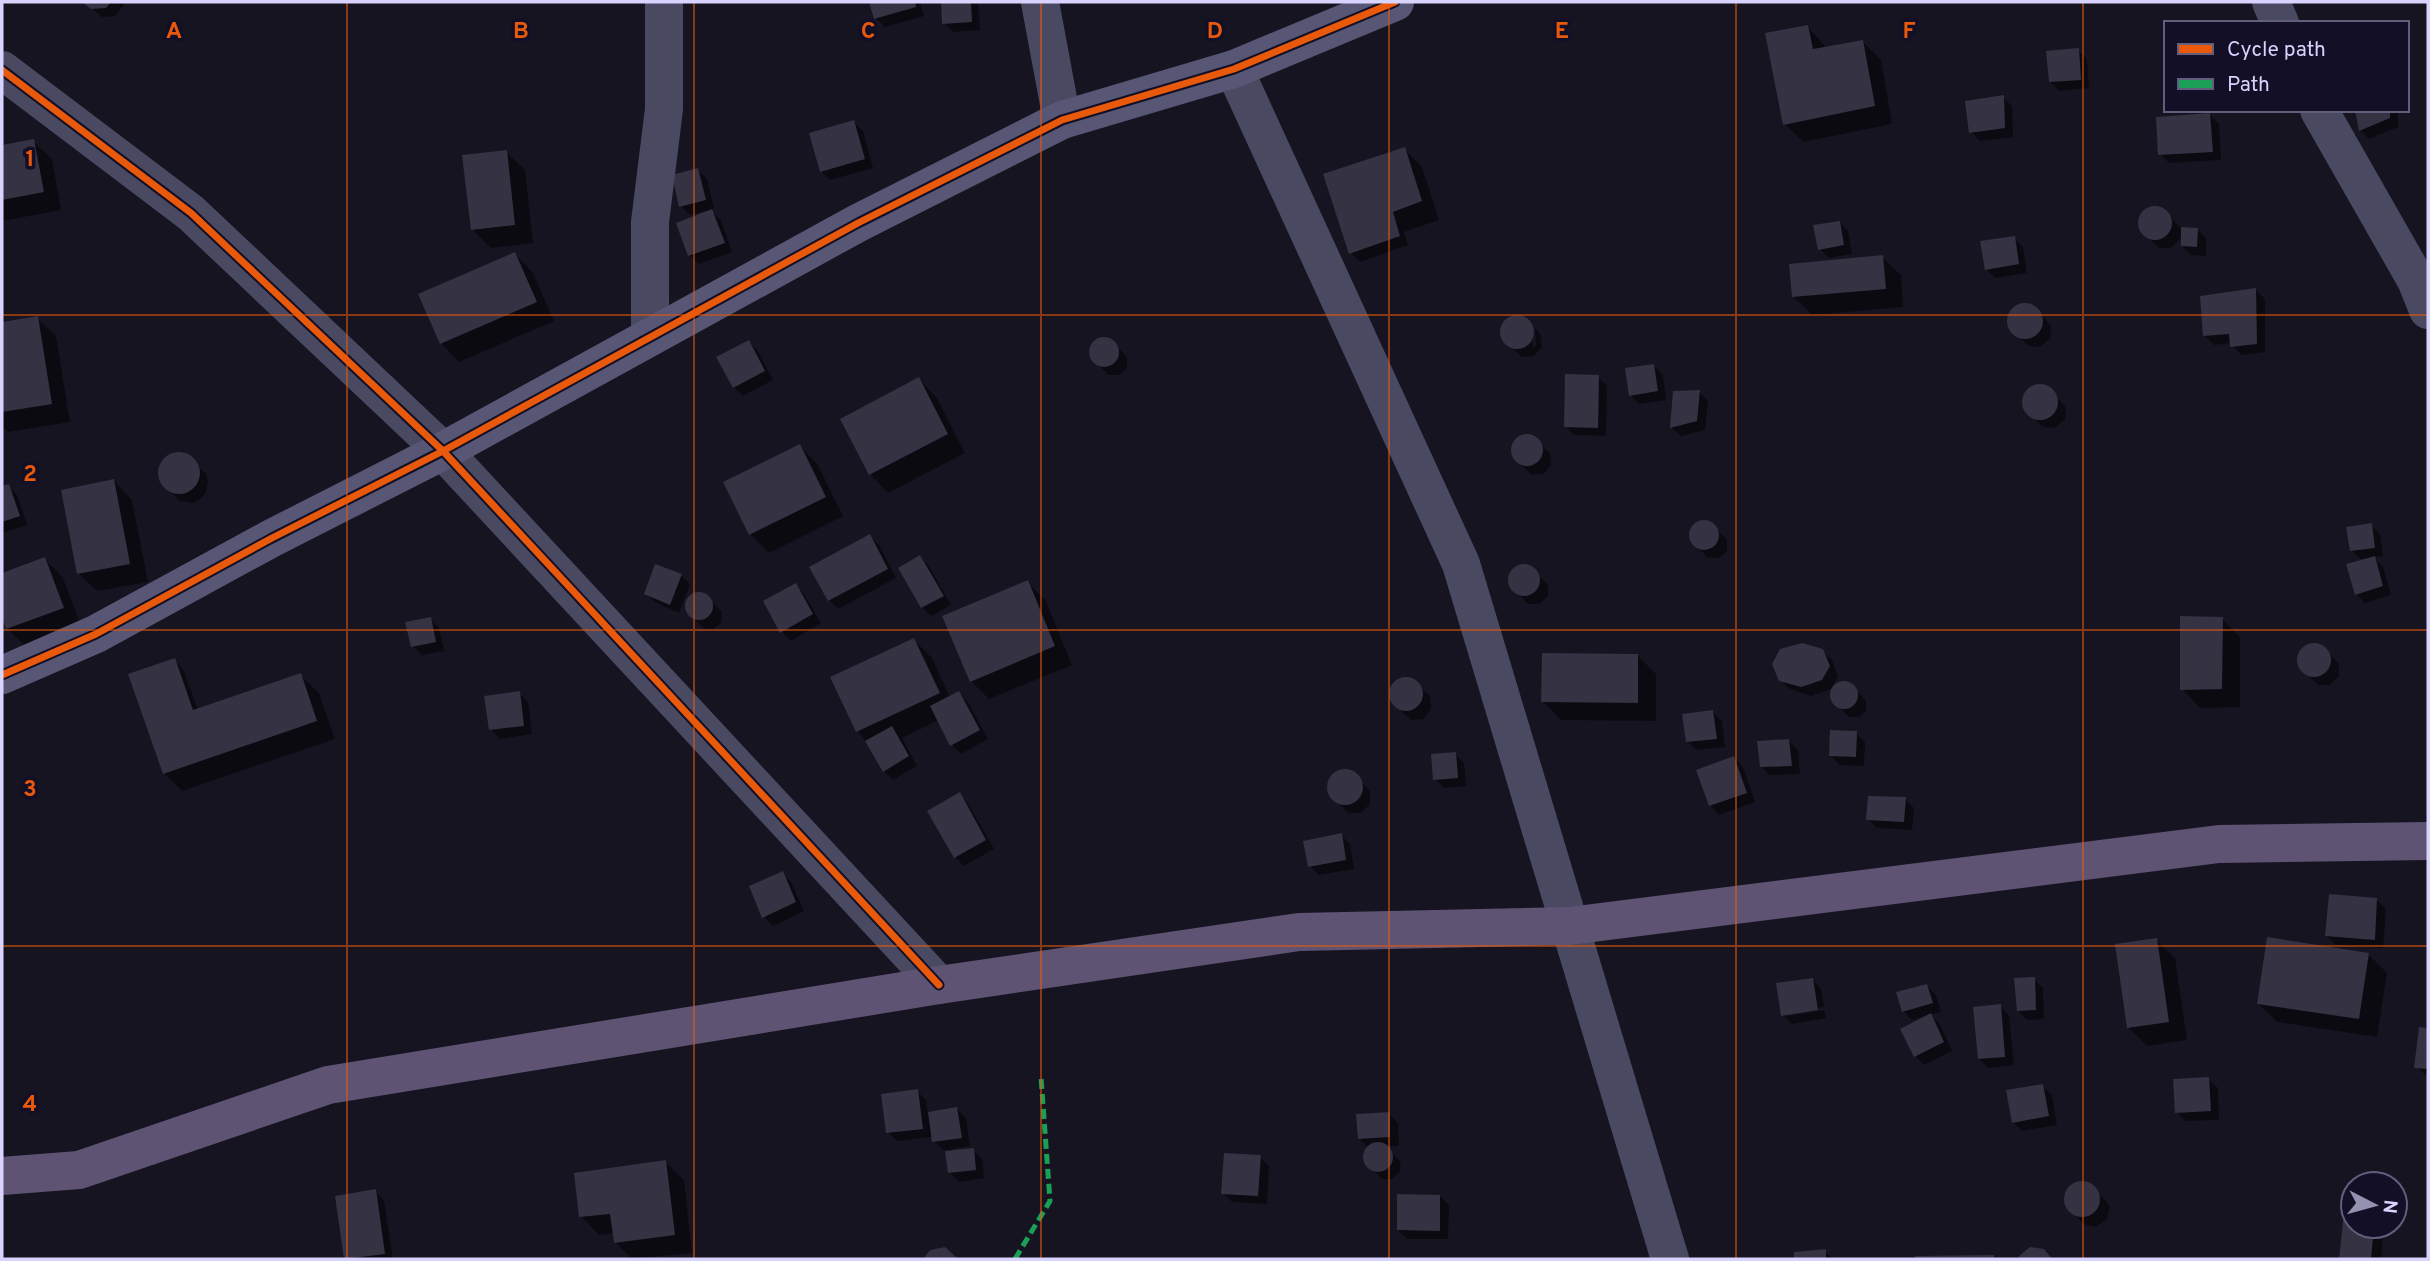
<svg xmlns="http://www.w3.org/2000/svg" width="2430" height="1261" viewBox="0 0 2430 1261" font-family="Overpass,sans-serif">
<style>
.shadow{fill:#0007}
.building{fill:#343243}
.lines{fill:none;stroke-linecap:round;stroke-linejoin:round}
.street{stroke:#4a4962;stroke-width:38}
.secondary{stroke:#575674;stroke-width:38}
.primary{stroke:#5e5373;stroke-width:38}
.quiet{stroke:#1a9f57;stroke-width:5;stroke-dasharray:10 5;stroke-linecap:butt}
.cycleway-casing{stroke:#130f26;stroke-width:11}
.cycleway{stroke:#e8590c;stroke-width:7}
.grid{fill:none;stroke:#e8590c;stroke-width:2;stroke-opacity:0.55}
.grid-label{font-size:23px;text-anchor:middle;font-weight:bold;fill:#e8590c;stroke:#130f26;stroke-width:7;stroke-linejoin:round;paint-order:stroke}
</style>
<rect width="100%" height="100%" fill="#161421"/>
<path class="shadow" d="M84,2H115V4L124,2V5L115,16L102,17Z
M871,2H920L924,16L885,27L876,18Z
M943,2H978L980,30L953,32L944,23Z
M1808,27L1827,48L1862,41L1881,60L1892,124L1803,142L1785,124Z
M2078,50L2087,59L2089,88L2059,91L2050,81Z
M2003,97L2012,106L2013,137L1980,141L1971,132Z
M2356,110H2398V127L2369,139L2360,130Z
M2210,115L2219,124L2221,160L2169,163L2160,154Z
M854,122L863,131L873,168L830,180L821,171Z
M33,141L52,159L61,210L2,221V147Z
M1404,149L1422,167L1439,220L1404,232L1408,245L1360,262L1351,253Z
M506,152L525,170L533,243L491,248L472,229Z
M698,170L707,179L714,209L710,210L721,220L732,252L699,264L690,255L678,224L706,214V211L690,215L681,206Z
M2162,208L2181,228L2197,229L2206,238V256L2191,255L2182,246V237L2171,248H2159L2149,239L2141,229V216L2150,209Z
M1839,222L1848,231L1852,254L1829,258L1820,249Z
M2014,238L2023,247L2027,273L1995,278L1986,269Z
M515,254L533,273L554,321L459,362L441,343Z
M1882,257L1901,275L1903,307L1812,315L1794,297Z
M2256,290L2265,299V352L2241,355L2231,343L2214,345L2205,336Z
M2021,305H2034L2051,326L2050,339L2040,347L2028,346L2009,326L2010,313Z
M1522,316L1531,325L1533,347L1536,346L1535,328L1541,335L1542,347L1534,356L1522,357L1502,339V326L1510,317Z
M37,318L56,336L70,422L8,432L2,427V324Z
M1100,338L1111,339L1127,357V368L1119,375H1108L1091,356L1092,345Z
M749,342L758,351L773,380L743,396L734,387Z
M1654,366L1663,375L1666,400L1639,404L1630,395Z
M1598,377L1607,386L1606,436L1574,435L1565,426Z
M919,379L937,398L965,453L888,493L870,474Z
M2036,386L2048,387L2066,408L2065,420L2054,428L2042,427L2024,407L2025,394Z
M1699,392L1708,401L1705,430L1681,436L1672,428L1675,393Z
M1531,436L1550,453L1551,465L1544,474L1532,475L1514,458L1512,447L1519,437Z
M800,446L818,465L843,516L769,553L750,534L725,483Z
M173,454L186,455L206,474L208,480L206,493L198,501L192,503L180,501L164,487L159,475L162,463Z
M114,481L132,500L148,582L97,591L78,573Z
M8,486L17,495L27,525L2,533V488Z
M1699,521L1710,522L1727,540V551L1719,558L1707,557L1690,539L1691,529Z
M2371,525L2380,534L2383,556L2374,557L2383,567L2391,595L2365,603L2356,594L2363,561L2351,550Z
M870,536L879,545L896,578L838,609L829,600Z
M920,557L929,566L951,605L931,616L922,607Z
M45,559L63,578L81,626L26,647L7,628L2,612V575Z
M1519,566L1531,567L1548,585V596L1539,604H1528L1510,585L1511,574Z
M681,575L690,584L679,613L655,602L646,593Z
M1027,582L1046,601L1072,665L989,699L971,681Z
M795,585L804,594L821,623L791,641L782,632Z
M696,593L706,595L722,612L721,623L713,629L703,628L686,609L688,599Z
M430,619L439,628L444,651L422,655L413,646Z
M2222,619L2240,637V707L2200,708L2182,689Z
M914,640L932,658L950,697L959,693L968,702L988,739L961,754L952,745L939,720L902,738L917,766L893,780L884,771L867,742L857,731L832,678Z
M2319,644L2339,664V676L2330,685H2318L2299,667V654L2307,645Z
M1822,651L1832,660L1838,676L1831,689L1811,696L1790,689L1780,680Z
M1637,655L1656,674V721L1561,720L1543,701Z
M174,660L183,669L198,710L300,675L319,693L335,739L182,791L164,773Z
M1411,679L1430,696L1431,709L1424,719L1411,720L1391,702L1390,689L1399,680Z
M1839,683H1850L1866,701V711L1859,717H1849L1832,700L1833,690Z
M519,693L528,702L532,734L500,739L491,729Z
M1712,712L1722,721L1725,747L1696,750L1687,741Z
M1856,733L1865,742L1864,766L1840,765L1831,756Z
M1789,741L1798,750L1800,774L1770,775L1761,766Z
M1455,754L1464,763L1466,786L1444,788L1435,779Z
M1734,758L1743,767L1755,802L1719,815L1710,805Z
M1339,772H1352L1370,791V804L1361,813H1348L1329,793L1330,780Z
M959,794L968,803L994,849L964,866L955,857Z
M1905,799L1914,808L1912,830L1877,828L1868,819Z
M1341,835L1350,844L1354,869L1319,875L1310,866Z
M782,873L791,882L804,911L773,926L764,917Z
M2377,900L2386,909L2383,948L2336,945L2327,936Z
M2156,940L2175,958L2187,1040L2147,1046L2128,1027Z
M2368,954L2387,973L2377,1037L2277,1022L2259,1004Z
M1812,979L1821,989L1824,1007L1788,1013V1016L1824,1010L1826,1018L1792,1024L1783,1015Z
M2034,979L2043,988L2044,1019L2027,1020L2018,1011Z
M1927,986L1936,995L1941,1012L1930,1015L1940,1024L1952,1051L1924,1065L1915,1056L1925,1016L1912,1020L1903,1011Z
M2000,1006L2009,1015L2014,1065L1988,1068L1979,1059Z
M2420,1029L2428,1030V1077L2416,1067Z
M2208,1079L2218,1088L2219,1120L2185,1121L2176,1112Z
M2043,1086L2052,1095L2057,1125L2022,1131L2013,1122Z
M917,1091L926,1100L928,1114L957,1109L966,1118L970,1146L952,1149L953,1152L973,1150L982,1159L984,1178L959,1182L950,1173L947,1150H943L934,1141L933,1137L897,1141L888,1132Z
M1389,1114L1398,1123L1399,1146H1385L1401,1162L1399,1173L1392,1179H1382L1365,1161L1366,1151L1369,1148L1359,1138Z
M1260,1157L1269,1166L1267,1204L1232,1202L1223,1193Z
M665,1162L684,1180L692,1253L632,1259L615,1242L614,1233L599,1235L581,1216Z
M2079,1183L2092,1185L2110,1206L2107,1219L2096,1227L2083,1224L2065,1203L2068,1190Z
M375,1191L384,1200L393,1259H346L337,1197Z
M1440,1196L1449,1205L1448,1239H1407L1398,1230Z
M2347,1205L2353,1206V1226H2384L2381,1259H2341Z
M1825,1251L1833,1259H1796V1253Z"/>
<path class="building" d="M82,2H111L106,8L91,9Z
M869,2H915L916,7L874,19Z
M941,2H971L972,22L942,24Z
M1808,25L1813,49L1863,40L1875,106L1783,125L1765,33Z
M2079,48L2081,80L2049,82L2046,51Z
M2004,95L2005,128L1969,133L1965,101Z
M2355,110H2390V118L2359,131Z
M2210,113L2213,152L2158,155L2156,117Z
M854,120L865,159L820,172L809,133Z
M34,139L44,192L2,200V145Z
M1405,147L1422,201L1393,212L1400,236L1349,254L1323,174Z
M507,150L515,225L471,230L462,155Z
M698,168L706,200L679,207L672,175Z
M2138 223a17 17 0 1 1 34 0a17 17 0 1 1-34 0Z
M712,209L725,243L688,256L676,223Z
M1840,221L1844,245L1818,250L1813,225Z
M2181,227L2198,228L2197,247L2181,246Z
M2015,236L2019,264L1985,270L1980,241Z
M515,252L537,302L440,344L418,294Z
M1883,255L1886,289L1792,297L1789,264Z
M2256,288L2257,344L2230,347L2229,334L2203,336L2200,296Z
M2007 321a18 18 0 1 1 36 0a18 18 0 1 1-36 0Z
M1500 332a17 17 0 1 1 34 0a17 17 0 1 1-34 0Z
M38,316L52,404L2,412V322Z
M1089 352a15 15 0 1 1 30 0a15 15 0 1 1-30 0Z
M749,340L765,371L733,388L716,357Z
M1654,364L1658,391L1629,396L1625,368Z
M1565,374L1599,375L1598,428L1564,427Z
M919,377L948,434L869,475L840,419Z
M2022 402a18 18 0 1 1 36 0a18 18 0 1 1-36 0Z
M1700,390L1697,421L1670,428L1673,391Z
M1511 450a16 16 0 1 1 32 0a16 16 0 1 1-32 0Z
M800,444L826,497L749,535L723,482Z
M158 473a21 21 0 1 1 42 0a21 21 0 1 1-42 0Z
M114,479L130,564L77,574L61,490Z
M9,484L20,516L2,522V486Z
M1689 535a15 15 0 1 1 30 0a15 15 0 1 1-30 0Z
M2372,523L2375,548L2350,551L2346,527Z
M870,534L888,569L828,601L809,567Z
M920,555L944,596L921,608L898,568Z
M2375,556L2383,586L2355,595L2346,564Z
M45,557L64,608L6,629L2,617V573Z
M655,564L682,574L670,605L644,594Z
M1508 580a16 16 0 1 1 32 0a16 16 0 1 1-32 0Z
M1028,580L1055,646L970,682L942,616Z
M796,583L813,614L780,633L763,601Z
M685 606a14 14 0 1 1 28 0a14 14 0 1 1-28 0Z
M2180,616L2223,617L2222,689L2180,690Z
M431,617L436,642L411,647L405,622Z
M914,638L940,693L856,732L830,677Z
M2297 660a17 17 0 1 1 34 0a17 17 0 1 1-34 0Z
M1802,643L1823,649L1830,666L1822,680L1801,687L1779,681L1772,664L1780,649Z
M1542,653L1638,654V703L1541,702Z
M175,658L193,710L301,673L317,721L163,774L128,674Z
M1389 694a17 17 0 1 1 34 0a17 17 0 1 1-34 0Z
M1830 695a14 14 0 1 1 28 0a14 14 0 1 1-28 0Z
M520,691L524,726L489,730L484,696Z
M959,691L980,730L950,746L930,706Z
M1713,710L1717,739L1686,742L1682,714Z
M892,726L909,756L883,772L865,741Z
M1830,730L1857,731L1856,757L1829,756Z
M1789,739L1792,766L1760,767L1757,741Z
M1456,752L1458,778L1433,780L1431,754Z
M1734,756L1747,793L1709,806L1696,770Z
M1327 787a18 18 0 1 1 36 0a18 18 0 1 1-36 0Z
M960,792L986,840L954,858L927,811Z
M1868,796L1906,797L1904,822L1866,820Z
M1342,833L1346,860L1308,867L1303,841Z
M783,871L796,902L762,918L749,886Z
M2329,894L2377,898L2375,940L2325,936Z
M2267,937L2369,953L2359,1019L2257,1004Z
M2157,938L2169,1022L2127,1028L2115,944Z
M2035,977L2036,1010L2017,1011L2014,978Z
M1813,978L1818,1010L1781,1016L1776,983Z
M1927,984L1933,1003L1902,1012L1896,992Z
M2001,1004L2005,1057L1978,1059L1973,1007Z
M1931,1013L1944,1042L1914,1057L1900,1029Z
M2419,1027L2428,1028V1069L2414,1068Z
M2209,1077L2211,1111L2175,1113L2173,1079Z
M2043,1084L2049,1116L2012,1123L2006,1090Z
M918,1089L923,1129L886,1133L881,1094Z
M957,1107L962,1138L932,1142L928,1112Z
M1390,1112V1137L1358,1139L1356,1114Z
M1363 1157a15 15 0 1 1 30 0a15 15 0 1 1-30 0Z
M974,1148L976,1170L948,1173L945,1151Z
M1224,1153L1261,1155L1258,1196L1221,1194Z
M666,1160L675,1235L614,1243L610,1214L579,1217L574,1173Z
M2064 1199a18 18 0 1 1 36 0a18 18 0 1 1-36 0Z
M376,1189L385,1254L344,1259L335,1196Z
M1397,1194L1440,1195V1231L1397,1230Z
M2345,1203L2353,1204V1226H2374L2371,1259H2339Z
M945,1247L958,1259H923L930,1250Z
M2030,1247L2044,1249L2052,1259H2019V1256Z
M1826,1249V1259H1794V1252Z
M1994,1255V1259H1915V1256Z"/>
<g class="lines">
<path class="street" d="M1040,2L1062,120
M2271,2L2280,23
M1234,69L1461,564L1670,1259
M2,70L191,213L443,451L939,985
M2319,110L2416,280L2428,310
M650,337V222L664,109V2"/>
<path class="secondary" d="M2,675L96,634L272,538L443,451L858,223L1062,120L1234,69L1395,2"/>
<path class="primary" d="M2,1176L79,1170L328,1085L939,985L1299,932L1569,926L2219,844L2428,841"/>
<path class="quiet" d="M1015,1259L1050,1201L1041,1077"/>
<defs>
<path id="cycleway" d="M2,70L191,213L443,451L939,985
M2,675L96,634L272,538L443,451L858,223L1062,120L1234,69L1395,2"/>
</defs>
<use href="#cycleway" class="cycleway-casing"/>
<use href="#cycleway" class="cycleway"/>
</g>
<path class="grid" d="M347,2V1259M694,2V1259M1041,2V1259M1389,2V1259M1736,2V1259M2083,2V1259M2,315H2428M2,630H2428M2,946H2428"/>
<g class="grid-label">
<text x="174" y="38">A</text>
<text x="521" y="38">B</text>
<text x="868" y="38">C</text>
<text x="1215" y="38">D</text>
<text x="1562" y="38">E</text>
<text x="1909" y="38">F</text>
<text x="30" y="166">1</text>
<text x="30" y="481">2</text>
<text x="30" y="796">3</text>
<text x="30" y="1111">4</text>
</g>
<rect width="2430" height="1261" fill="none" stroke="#d9d4ff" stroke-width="7"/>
<rect x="2164" y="21" width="245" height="91" fill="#130f26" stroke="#625e7d" stroke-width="2"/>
<rect x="2178" y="44" width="35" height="10" fill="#e8590c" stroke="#625e7d" stroke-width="2"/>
<text x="2227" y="56" font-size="21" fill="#d9d4ff">Cycle path</text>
<rect x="2178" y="79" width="35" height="10" fill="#1a9f57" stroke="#625e7d" stroke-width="2"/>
<text x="2227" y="91" font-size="21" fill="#d9d4ff">Path</text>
<g transform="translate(2374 1205) rotate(96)"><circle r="33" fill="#130f26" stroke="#625e7d" stroke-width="2"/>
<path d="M0-5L12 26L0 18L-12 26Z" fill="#9591b1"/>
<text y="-10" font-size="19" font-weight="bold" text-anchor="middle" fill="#d9d4ff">N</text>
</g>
</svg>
